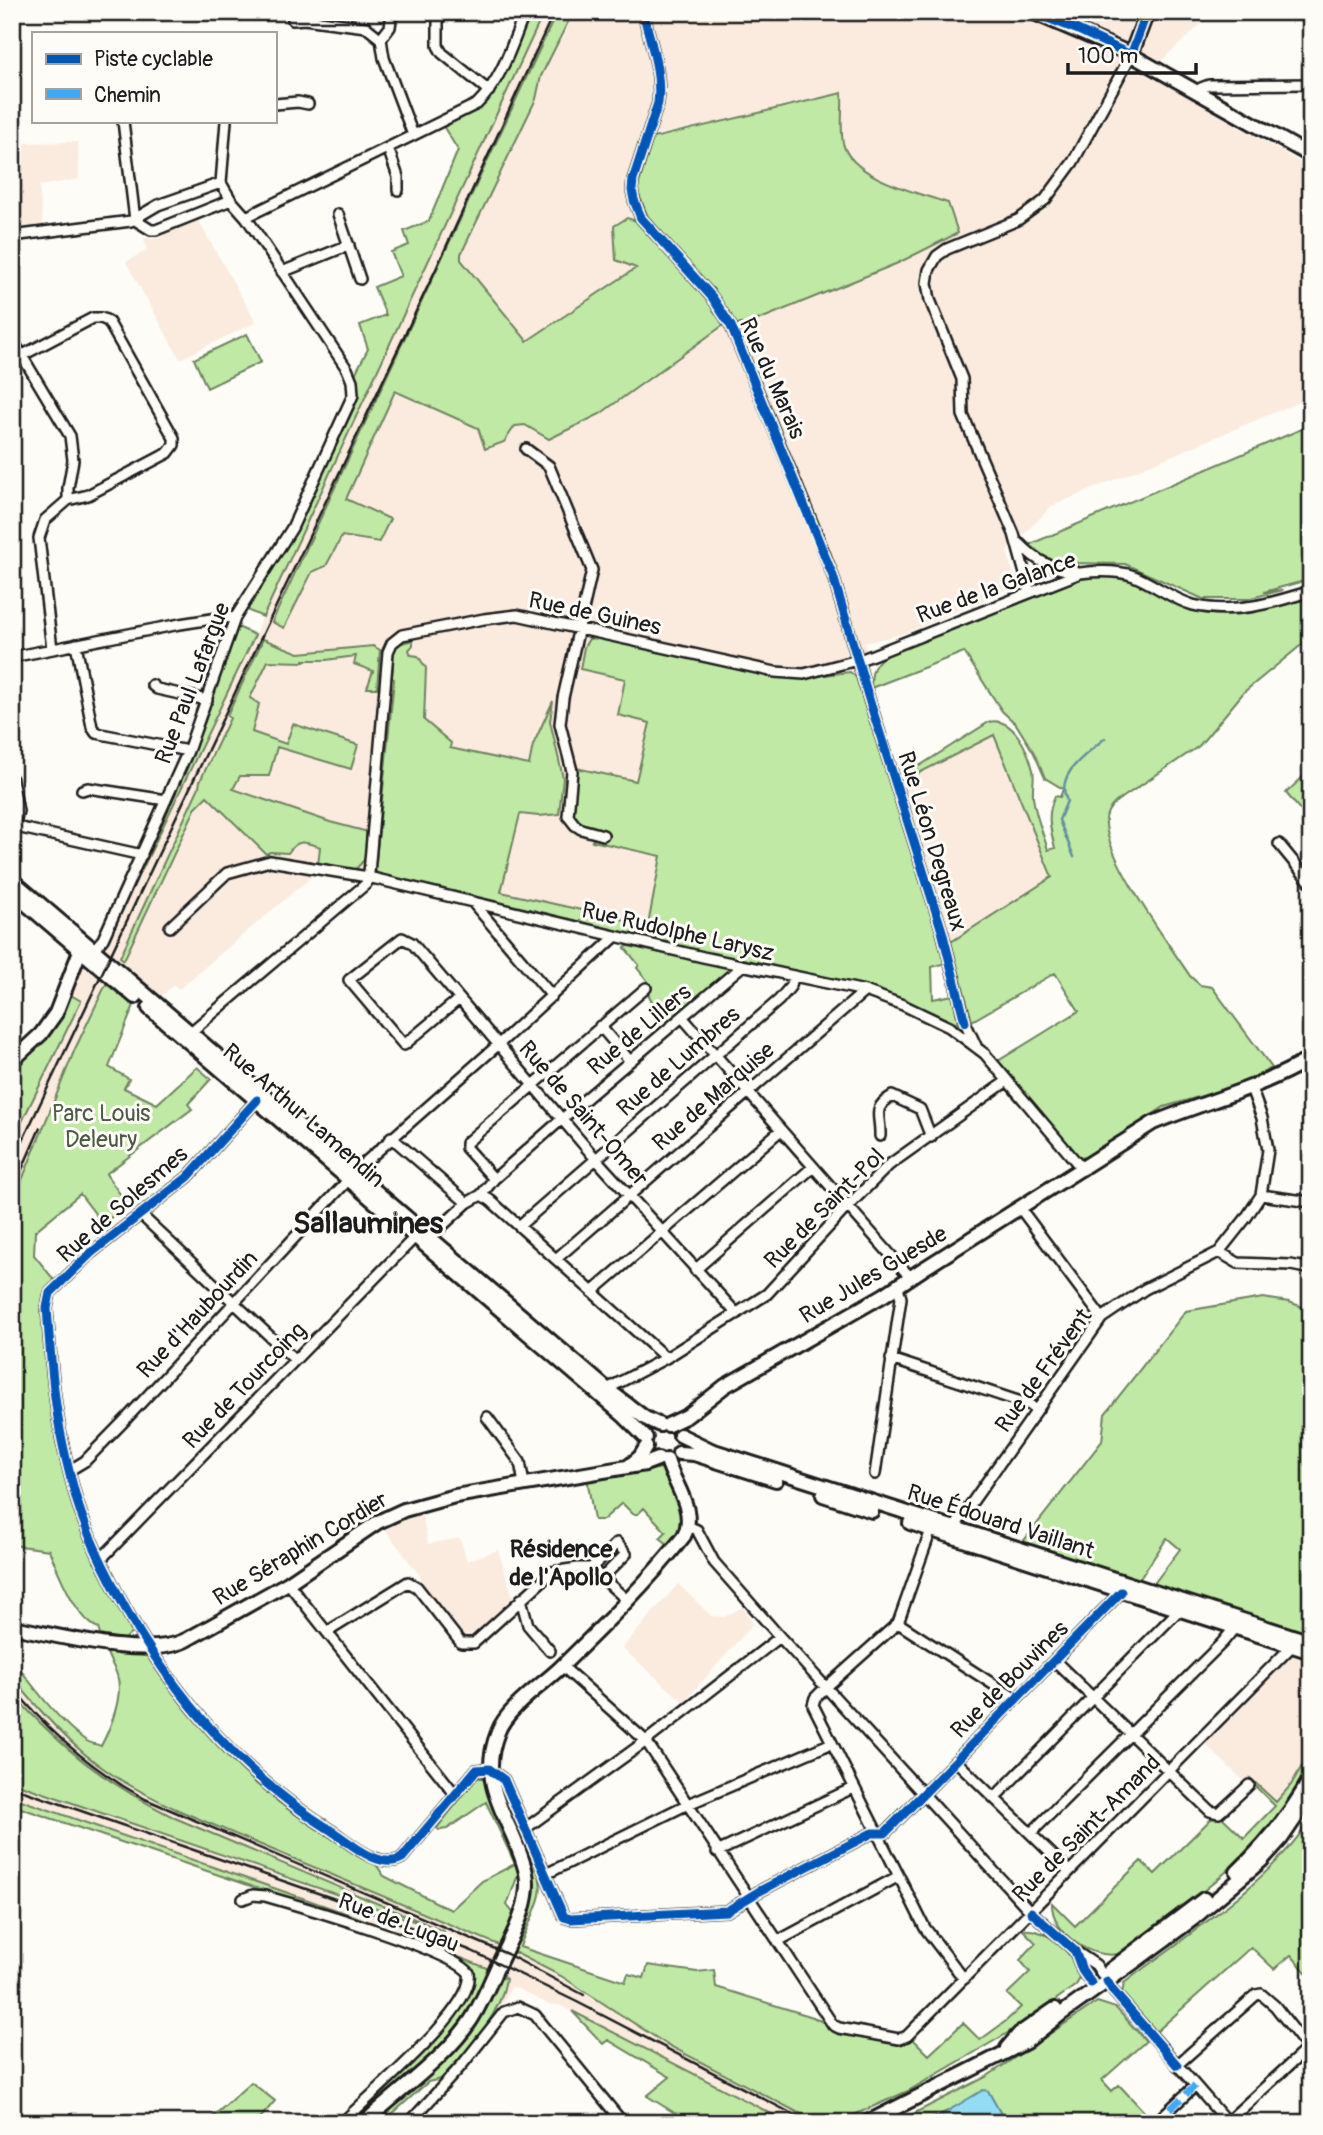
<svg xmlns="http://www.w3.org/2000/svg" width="1323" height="2135" viewBox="0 0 1323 2135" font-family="Pangolin,sans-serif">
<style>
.built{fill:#faebde;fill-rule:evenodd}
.green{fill:#c0e9a5;stroke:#6e8260;stroke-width:2}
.water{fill:#93ddf4;stroke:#63909e;stroke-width:2}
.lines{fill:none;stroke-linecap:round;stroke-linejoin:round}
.stream{stroke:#63909e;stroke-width:2.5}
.street-casing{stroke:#1c1c1c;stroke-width:14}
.secondary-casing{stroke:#1c1c1c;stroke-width:18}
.street{stroke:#fdfcf7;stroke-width:9}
.secondary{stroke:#fdfcf7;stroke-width:12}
.rail{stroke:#1c1c1c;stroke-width:2.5}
.quiet{stroke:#3fa9f5;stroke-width:7;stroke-dasharray:14 7;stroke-linecap:butt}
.cycleway-casing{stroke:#fdfcf7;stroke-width:13}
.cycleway{stroke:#0057b8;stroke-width:9}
.labels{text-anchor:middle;stroke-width:6;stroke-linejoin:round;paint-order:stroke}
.street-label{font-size:23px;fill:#1c1c1c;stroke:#fdfcf7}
.park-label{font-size:23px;fill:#4d5a45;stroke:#fdfcf7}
.neighbourhood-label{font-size:24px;font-weight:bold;fill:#1c1c1c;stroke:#fdfcf7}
.district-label{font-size:30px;font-weight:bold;fill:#1c1c1c;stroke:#fdfcf7}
</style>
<rect width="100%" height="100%" fill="#fdfcf7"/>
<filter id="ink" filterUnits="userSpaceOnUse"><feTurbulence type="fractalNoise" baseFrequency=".0143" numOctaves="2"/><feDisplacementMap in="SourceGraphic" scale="14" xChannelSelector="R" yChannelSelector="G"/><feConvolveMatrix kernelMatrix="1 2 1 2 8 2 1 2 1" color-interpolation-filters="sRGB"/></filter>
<g filter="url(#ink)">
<path class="built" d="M544,12H1214L1159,63L1140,69L1311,169V397L1052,506L1007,551L1016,583L1002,592L905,633L865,643L871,688L900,782L989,722L1052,877L951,942L955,961L932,967L934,1024L870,997L850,992L628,946L381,884L316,873L179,989L174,985L161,996L116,960L75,1049L12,1205V1074L14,1068L26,1055L85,961L94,968L204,724L217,711H219ZM842,94L843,144L853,161L880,179L948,203L958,234L898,263L748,324H725L600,414L607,288L637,268L669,258L637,221L629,198L627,188L644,138Z
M78,142L79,179L39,186L43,225L12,229V143Z
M198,220L256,322L180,359L126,262L147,250L144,238H159L164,236V231Z
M421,1510L428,1544L460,1538L467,1561L498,1550L513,1597L471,1639L464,1637L424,1589L420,1576L384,1528Z
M678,1584L711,1616L724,1617L743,1607L753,1624L684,1702L622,1648Z
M1293,1653L1311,1659V1767L1275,1806L1249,1780L1246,1783L1205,1744Z
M12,1677L35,1705L75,1744L108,1772L139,1791L178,1810L536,1962L666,2044L818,2123H789L559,2005L548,2004L512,1986L503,2004L499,2002L506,1979L501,1974L435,1946L12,1797V1782L439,1932L445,1931L175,1818L134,1798L78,1760L48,1731L12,1693Z"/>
<path class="green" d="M529,12H544L263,617L249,611L248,606L286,548L356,404L358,390L355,374L368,349L360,325L386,315L374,287L401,276L391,252L409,245L404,231L429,221L458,150L443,126L476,110L494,92Z
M557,12H573L541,76L536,99L461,254V260L527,341L636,268L616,260L614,226L627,218L637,221L669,258L678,252L648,217L637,190L653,138L842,93C843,109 840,128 843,143C851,178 919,193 948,203L958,233L898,263L748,324H725L600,414L549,439L525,425L515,426L504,442L485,449L478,428L395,391L346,499L390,519L379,542L342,536L326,566L312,572L284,628L272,622Z
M247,334L261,362L207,388L194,359Z
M1311,425V579L1264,592L1283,590L1247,599H1203L1125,564L1070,563V567L1053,565L1026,546Z
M1103,576L1126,578L1188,608L1218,614L1250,613L1311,596V637L1244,692L1199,746L1116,802C1109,808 1105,814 1106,825C1109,863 1168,943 1190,976L1200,985L1212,987L1272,1068L1236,1086L1164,1107L1082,1161L998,1061L1079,1011L1055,973L972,1021L951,942L1052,877L994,735L919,773L916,768L989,722C1013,716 1028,750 1033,770C1035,778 1032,788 1033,797C1035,815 1043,833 1048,850L1055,848C1050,828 1046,815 1055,796L1060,797L1063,789L1045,778L1034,753L1016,724L1002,711L964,652L871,688C871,671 873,664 887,654L1078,579Z
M240,628L255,635L142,870L140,869L204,724L237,629Z
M597,638L790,679L850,672L856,677L946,963L932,967L933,999L953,995L958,1024L901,999L854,983L740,962L379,875L375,870L394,679L392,678L394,650L398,644L413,640V645L409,650L411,655L418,656L426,668L424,720L451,743L450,748L529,765L533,745L553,701L550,721L563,778L559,814L539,816L520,814L501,892L648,925L661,856L592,841L596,837H603L604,830C554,820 577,807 576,768L636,781L650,723L618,715L625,679L580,669L584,647L589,639Z
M263,639L299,653L373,646L380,650L377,688H367L373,671L354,664L356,656L326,660H304V662L268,661L250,698L259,704L252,732L286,744L293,724L358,745L351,769L277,747L269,776H240L233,789L330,822L368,832L365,859L354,871L318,865L320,847C304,842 298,838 288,853L270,852L266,854L207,796L196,807L124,960L120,957L199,787L200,781L230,718L227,716Z
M1311,769V823L1286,793Z
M628,946L730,968L732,971L671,1021L661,1016L662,1008L651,1000L647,991L651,985L637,968L639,965L625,948Z
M106,984L134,1005L109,1067L129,1079L124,1088L157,1104L197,1067L211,1079L188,1104L192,1109L106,1174L127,1204L103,1224L80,1194L35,1231L34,1255L55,1281L47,1292L43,1304L56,1441L74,1509L100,1571L132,1633L123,1640L100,1635L98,1628C75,1617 59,1573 49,1550L12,1545V1205L75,1049Z
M69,994L81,1001L12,1142V1074L14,1068Z
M1263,1298L1289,1302L1311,1310V1634L1153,1585L1180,1549L1167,1538L1139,1580L1022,1543L1102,1441L1105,1414L1186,1311Z
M664,1468C676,1497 694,1518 669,1545L660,1538L666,1532L644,1508L638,1514H633L622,1503L603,1520H594L587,1478Z
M106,1649L147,1656C179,1704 215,1747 258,1785C294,1817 337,1841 377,1866L384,1876L451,1910L482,1881L515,1864L486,1802L447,1829L439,1830L437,1828L477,1778H483L520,1869L507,1905L514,1914L501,1946L178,1810C155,1799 132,1788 110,1773C72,1748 41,1712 12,1677V1658C30,1683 60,1723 85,1740C89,1743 96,1744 101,1746C110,1729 124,1695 117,1675C114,1666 108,1659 106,1649Z
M12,1693C64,1751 106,1783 175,1818L445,1932L12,1782Z
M1311,1750C1311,1755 1312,1761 1311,1766C1309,1775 1300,1786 1295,1794C1251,1861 1185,1906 1122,1953C1094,1962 1051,1934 1052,1903L1075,1926L1141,1861L1155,1874L1211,1819L1223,1818L1244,1838L1275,1806L1249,1780L1250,1778L1276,1802L1291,1785Z
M499,1781C512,1806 546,1868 540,1895C536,1913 525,1929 520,1947L625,1982L628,1974L644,1978L648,1965L697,1972L714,1970L716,1987L813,2017L840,2031L902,2043L912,2038L929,2055L963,2023L980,2040L1006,2021L1021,2007L1007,1994L1030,1972L1020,1960L1036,1943L1023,1930C1047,1927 1078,1955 1079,1980L1076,1985L1054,2001L1006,2034L908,2091L836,2123H818L666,2044L561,1976L510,1950C521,1923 535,1897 531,1868L497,1782Z
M12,1797L354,1916L492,1970L471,2011L447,2043L359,2123H347L442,2032L474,1981L475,1974C469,1959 413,1943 395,1937C268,1890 140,1849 12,1805Z
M1311,1817V1978L1291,1955L1274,1969L1251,1947L1156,2032L1122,1994L1124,1983C1182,1938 1275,1880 1311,1817Z
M504,1977L506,1979C500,2018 467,2050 441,2079L428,2082L382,2123H370L486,2008L495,1983Z
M1097,2002L1116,2008L1146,2041L1102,2080L1112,2091L1119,2085L1151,2119L1147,2123H1006L988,2091L929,2120L928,2123H895L986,2077Z
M572,2011L789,2123H691L647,2096L670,2077L608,2040L603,2044Z
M251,2082L275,2101L256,2123H206Z"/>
<path class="water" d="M983,2090L988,2091L1006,2123H928Z"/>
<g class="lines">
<path class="stream" d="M1074,857L1059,820L1067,801C1054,773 1089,753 1105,738"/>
<defs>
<path id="street" d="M392,12L390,27L381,39L384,58L413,135
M643,12C650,41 662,72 658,103L633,180L632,190L634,200L641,218L712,297L731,326L818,537L833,576L869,699L942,931L965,1022L977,1048
M438,14V46L442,53L489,91
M293,20L304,19L366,27L381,39
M1198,93L1201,88L1209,85L1311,84
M275,104L298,102L308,104
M123,121L135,220
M388,148L398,177V190
M221,183L226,121
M338,214L360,279
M246,217L477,104C502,80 512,44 525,12
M12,236L131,221L158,205L221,183L231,200L156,230H151L135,220
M282,272L349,245
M12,339L70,436L73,460L68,488V500L45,520L39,538L52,649
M23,355L93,318H101L108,321L174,438V445L168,453L88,495L68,500
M526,449L549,466L592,570L563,698L560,724L572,771L568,816L575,825L581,829L603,835
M1019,543C1039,563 1048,567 1076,572
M1030,592L1014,534L963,415L962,379L930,300L927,283L929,270L937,256L947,249L1018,220L1045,200L1073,162L1131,55
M76,644L92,727L96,733L188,751
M12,657L180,624L224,617L235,618
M152,685L157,689L207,700
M12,779L18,811L14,826
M82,790L88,788L166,800
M12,826L142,855
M1279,844L1311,883
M474,904L552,996
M170,927L227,873L270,861L368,877L703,957L865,991L903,1005L949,1027L985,1054L1083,1170
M91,953L103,939L188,751L235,618L292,528L353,395L352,381L347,369L246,217L231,200
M459,999L404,1045L349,980L402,938L412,943L595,1158L737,1314
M683,1018L910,1277
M600,1026L630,1061
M186,1036L366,884L369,873L388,652L392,643L402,635L484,619L517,615L775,672L804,674L865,658L1080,573C1098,571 1117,570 1134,576C1154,584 1172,599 1193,605C1233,615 1273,603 1311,591
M257,1100L188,1177L91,1253L50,1293L47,1308C50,1347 52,1386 59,1424C63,1449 70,1476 77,1501C85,1528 97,1554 110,1579C160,1680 235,1771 332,1831C349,1842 380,1871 402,1858L476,1770L489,1769L504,1780L564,1917L571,1919L727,1911L758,1892L872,1833H885L1121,1592
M880,1136C881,1115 871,1109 892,1096L920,1109L931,1137
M391,1137L467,1203L427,1240
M494,1179L466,1148V1143L646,988
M481,1195L490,1200L666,1358
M1261,1195L1311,1202
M467,1203L481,1195L494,1179L562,1119L742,966
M1020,1208L1102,1318
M141,1215L295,1360
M519,1226L779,1000L790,987L794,976
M1219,1252L1246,1218L1261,1195L1268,1150L1262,1118L1251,1088
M556,1259L865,991
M695,1270L813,1167
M592,1292L781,1130
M891,1359L1030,1405L1036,1410
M607,1389L666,1358L767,1294L847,1207L889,1165L1007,1081
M487,1417L520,1462L524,1484
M70,1470L85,1461L126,1419L363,1164L499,1044L615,937
M875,1474L901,1298L898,1287
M688,1526L697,1530L714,1562L780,1637L1031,1912L1075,1951L1096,1965L1113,1991L1228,2123
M954,1528L1102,1318L1145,1289L1219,1252L1238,1263L1291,1265L1311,1269
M931,1530L898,1623L823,1690L815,1698L813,1705L925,1928L964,1979
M100,1560L415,1237
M591,1568L617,1543L626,1554L603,1577
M288,1583L455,1794
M521,1599L528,1625L550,1651
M898,1623L1016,1699
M327,1632L408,1582L417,1587L461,1643H474L552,1572L578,1568H591L627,1600
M1055,1661L1210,1811L1219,1813L1249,1785
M562,1666L646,1741L833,2025L839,2028L899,2039L907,2036L1292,1646
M956,1761L1069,1871
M994,1798L1179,1610
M526,1828L646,1741L780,1637
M1031,1833L1222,1643L1237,1625
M717,1852L853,1788
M546,1874L686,1805L832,1743
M243,1899L253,1895L265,1896C300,1906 452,1950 469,1973C476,2008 368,2096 342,2123
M778,1941L899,1876
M1075,1951L1082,1970L1096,1989
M1177,2065L1256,1995L1261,1994L1275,2006L1311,2052
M1227,2122L1308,2048
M409,2123L462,2065L504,2012L518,2007L535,2015L623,2123
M1155,2123L1195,2086"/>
<path id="secondary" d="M1032,12L1126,52L1311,156
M1131,55L1147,12
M12,880L607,1389L645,1418L660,1425
M12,892L135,997
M149,1008L624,1416L646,1438
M12,1061L41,1034L56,1013L80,951
M668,1425L687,1416L725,1386L884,1295L923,1269L1153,1123C1206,1101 1262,1088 1311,1058
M680,1435L711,1450L1311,1642
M679,1453L694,1454L776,1480
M629,1466L640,1457L646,1447
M823,1495L872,1511
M910,1523L1311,1652
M12,1627C58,1635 145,1660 186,1640L288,1583L378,1522L404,1510L455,1496L645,1464L658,1459
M1237,1872C1266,1844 1292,1813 1311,1777
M1110,1970L1204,1899
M1007,2048L1019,2034L1055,2009
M364,2123C398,2091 445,2059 471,2020C485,1998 494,1972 506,1949C517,1927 531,1898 526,1873C514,1820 475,1789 498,1732C506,1709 542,1685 560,1668C603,1626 647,1583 684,1536C697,1510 674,1485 667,1460
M866,2123L1026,2042L1061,2014L1130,1965L1193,1919L1261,1861L1281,1839L1311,1795"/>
</defs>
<use href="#street" class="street-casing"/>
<use href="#secondary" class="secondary-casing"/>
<use href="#street" class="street"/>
<use href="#secondary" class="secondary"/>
<path class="rail" d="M12,1163L436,269L554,12
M12,1192L40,1128
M12,1686C49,1733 93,1770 145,1799L507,1954L584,1995
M12,1787L358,1907L472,1951L577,2002L810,2123"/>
<path class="quiet" d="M1155,2123L1195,2086"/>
<defs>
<path id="cycleway" d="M643,12C650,41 662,72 658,103L633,180L632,190L634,200L641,218L712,297L731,326L833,576L869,699L942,931L965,1022
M1032,12L1076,29L1131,55L1147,12
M257,1100L188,1177L91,1253L50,1293L47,1308C50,1347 52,1386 59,1424C63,1449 70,1476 77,1501C85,1528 97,1554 110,1579C160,1680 235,1771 332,1831C349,1842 380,1871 402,1858L476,1770L489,1769L504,1780L564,1917L571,1919L727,1911L758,1892L872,1833H885L1121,1592
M1031,1912L1075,1951L1082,1970L1091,1983
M1107,1981L1113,1991L1177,2065"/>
</defs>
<use href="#cycleway" class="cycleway-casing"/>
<use href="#cycleway" class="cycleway"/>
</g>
</g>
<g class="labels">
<g class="street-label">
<text transform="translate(773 378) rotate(66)" y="8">Rue du Marais</text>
<text transform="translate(996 587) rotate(-20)" y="8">Rue de la Galance</text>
<text transform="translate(595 613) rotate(12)" y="8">Rue de Guines</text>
<text transform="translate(192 683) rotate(-69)" y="8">Rue Paul Lafargue</text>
<text transform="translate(933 841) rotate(73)" y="8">Rue Léon Degreaux</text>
<text transform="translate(678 931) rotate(13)" y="8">Rue Rudolphe Larysz</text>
<text transform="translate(639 1029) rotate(-40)" y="8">Rue de Lillers</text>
<text transform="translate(678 1061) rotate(-41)" y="8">Rue de Lumbres</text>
<text transform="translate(713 1096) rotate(-41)" y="8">Rue de Marquise</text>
<text transform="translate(584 1113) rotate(49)" y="8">Rue de Saint-Omer</text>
<text transform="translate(304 1115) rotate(41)" y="8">Rue Arthur Lamendin</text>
<text transform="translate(122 1204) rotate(-41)" y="8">Rue de Solesmes</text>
<text transform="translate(824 1208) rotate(-45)" y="8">Rue de Saint-Pol</text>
<text transform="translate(873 1274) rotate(-31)" y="8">Rue Jules Guesde</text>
<text transform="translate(197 1314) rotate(-47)" y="8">Rue d'Haubourdin</text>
<text transform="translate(1043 1370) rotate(-54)" y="8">Rue de Frévent</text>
<text transform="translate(244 1385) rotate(-46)" y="8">Rue de Tourcoing</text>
<text transform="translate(1001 1521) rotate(18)" y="8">Rue Édouard Vaillant</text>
<text transform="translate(300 1548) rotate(-31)" y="8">Rue Séraphin Cordier</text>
<text transform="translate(1009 1679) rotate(-45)" y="8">Rue de Bouvines</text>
<text transform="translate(1086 1828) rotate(-45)" y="8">Rue de Saint-Amand</text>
<text transform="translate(399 1922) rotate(21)" y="8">Rue de Lugau</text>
</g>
<g class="park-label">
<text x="101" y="1121">Parc Louis<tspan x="101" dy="26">Deleury</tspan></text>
</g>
<g class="neighbourhood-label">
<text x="561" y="1557">Résidence<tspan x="561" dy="28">de l'Apollo</tspan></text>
</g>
<g class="district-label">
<text x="368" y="1233">Sallaumines</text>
</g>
</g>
<rect width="1323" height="2135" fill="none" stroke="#fdfcf7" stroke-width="42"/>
<rect x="21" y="21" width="1281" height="2093" fill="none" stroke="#1c1c1c" stroke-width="2.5" filter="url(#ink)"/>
<rect x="32" y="32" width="245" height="91" fill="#fdfcf7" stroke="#a3a29f" stroke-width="2"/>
<rect x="46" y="54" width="35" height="10" fill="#0057b8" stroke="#a3a29f" stroke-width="2"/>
<text x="94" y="66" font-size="21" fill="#1c1c1c">Piste cyclable</text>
<rect x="46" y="89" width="35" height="10" fill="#3fa9f5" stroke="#a3a29f" stroke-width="2"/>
<text x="94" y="102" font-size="21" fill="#1c1c1c">Chemin</text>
<path d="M1068 63v10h128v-10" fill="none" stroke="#1c1c1c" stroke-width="3.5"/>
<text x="1078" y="63" font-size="21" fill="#1c1c1c" stroke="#fdfcf7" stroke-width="5" paint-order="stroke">100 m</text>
</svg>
